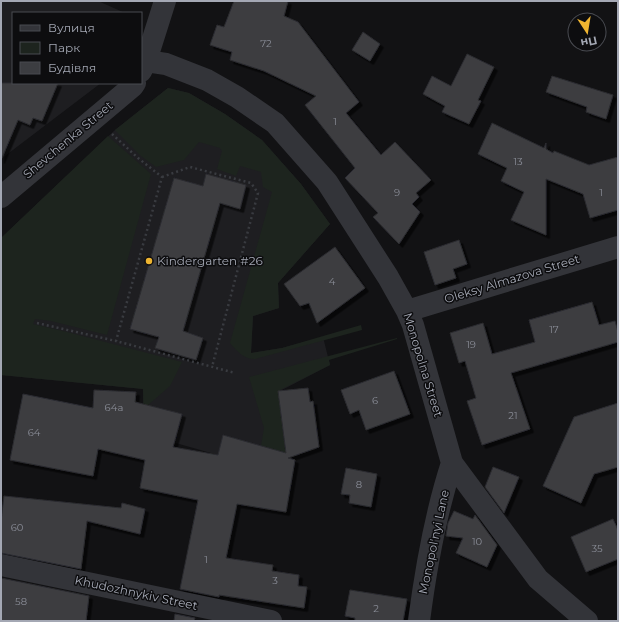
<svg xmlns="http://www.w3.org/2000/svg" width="619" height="622" viewBox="0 0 619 622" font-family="Montserrat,sans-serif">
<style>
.built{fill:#1e1e21}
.green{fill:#1d241e}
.building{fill:#3c3d41;stroke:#2c2c30;filter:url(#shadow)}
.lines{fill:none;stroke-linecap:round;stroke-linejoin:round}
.path{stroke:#393b40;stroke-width:2.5;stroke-dasharray:2 3;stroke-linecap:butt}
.minor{stroke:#333439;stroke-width:22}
.poi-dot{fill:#eeb430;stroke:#0d0d0f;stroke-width:1.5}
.labels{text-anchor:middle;stroke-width:3;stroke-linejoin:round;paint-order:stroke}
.number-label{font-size:10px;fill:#8a8d97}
.street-label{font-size:12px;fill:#a4a8b4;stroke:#0d0d0f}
.poi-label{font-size:12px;fill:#a4a8b4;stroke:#0d0d0f;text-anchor:start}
</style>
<defs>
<filter id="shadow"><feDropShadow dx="3.5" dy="3.5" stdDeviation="0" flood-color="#0009"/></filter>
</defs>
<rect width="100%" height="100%" fill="#121214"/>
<path class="built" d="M1,1H98L125,13H13V83H101L1,159Z
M168,88L189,93L225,114L262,140L301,184L330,224L278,283L279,308L253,316L251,353L282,348L323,337L330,365L278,392L287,464L218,455L144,434L143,389L1,375V238L115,130Z"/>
<path class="green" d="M168,88L189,93L225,114L262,140L301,184L330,224L278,283L279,308L253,316L251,353L282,348L361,325L362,330L255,359C243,359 237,351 230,343L272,192L263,187L261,172L240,166L236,176L217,169L222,151L220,148L199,142L184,160L156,167L141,156L115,130Z
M108,136L151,174L107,335L51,321L35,319L33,324L67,332L182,362L170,386L147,406L144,434L143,389L1,375V238Z
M397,338V339L329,360L330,365L278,391L287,464L255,466L261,446L264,428L249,377Z"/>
<path class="building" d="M234,1H288L284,16L298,22L359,102L346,113L381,155L395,142L431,180L416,193L419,197L412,204L420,212L399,244L373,217L378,213L345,178L355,168L305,105L316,96L264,71L230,60L232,52L210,45L217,25L224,27Z
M363,32L380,44L370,61L352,50Z
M467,54L494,67L478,100L481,101L469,124L442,112L445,106L423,94L432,76L451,86Z
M552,76L613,95L606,119L586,112L587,107L546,92Z
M1,83H58L42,121L33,118L30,125L18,120L1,160Z
M492,123L544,148L546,143V149L553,153L554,151L589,165L618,157V210L590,218L583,194L546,179V235L511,220L524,192L501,181L507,168L478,154Z
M206,174L246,185L240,209L220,203L183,331L203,338L196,360L155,348L159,337L130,329L174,178L203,186Z
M459,240L467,264L453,269L456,278L435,285L424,252Z
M335,247L365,288L317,323L309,303L300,306L284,284Z
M592,302L599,325L615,321L618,332V342L511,373L530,429L482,445L467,401L476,398L465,361L459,363L450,333L483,323L492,354L535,342L529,320Z
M394,371L410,414L366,430L359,410L350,414L341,390Z
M308,388L310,402L313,401L319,447L288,458L295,460L286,512L237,504L226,558L273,565L272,571L299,575L298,586L307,587L304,608L219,595V597L180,589L198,500L140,488L145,460L98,449L93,476L10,460L23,394L93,408L94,390L136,392L135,402L182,414L173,447L218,455L223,435L286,453L278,391Z
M618,403V467L594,474L581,503L543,486L574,417Z
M493,467L519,477L504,513L485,487Z
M346,468L377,474L371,507L349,503L350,495L341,494Z
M4,496L121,508L122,503L145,509L140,534L87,521L81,569L1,553V521Z
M454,511L473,519L475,515L497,545L487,567L456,553L463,538L446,536L448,523Z
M613,519L618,530V559L586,572L571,537Z
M1,578L89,596L86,621H1Z
M350,590L407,599L403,621H355V618L345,616Z
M175,614L195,618L194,621H174Z"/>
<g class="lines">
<path class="path" d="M112,134L138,158L162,177L116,341L235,373
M162,177L190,167L251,183L258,193L212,367
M37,323L116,341"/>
<path class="minor" d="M146,61L166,64L207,80L237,97L275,123L327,182L388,277L407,311L413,325L452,463L538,579L587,621
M141,71L146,61L165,1
M1,197L133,86L135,83
M407,311L618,247
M1,565L271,621
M419,621C426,567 435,515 452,463"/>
</g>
<circle class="poi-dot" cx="149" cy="261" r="4"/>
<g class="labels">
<g class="number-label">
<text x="266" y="47">72</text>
<text x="335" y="125">1</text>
<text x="518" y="165">13</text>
<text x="397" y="196">9</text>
<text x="601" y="196">1</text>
<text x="332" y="285">4</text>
<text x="554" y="333">17</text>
<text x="471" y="348">19</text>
<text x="375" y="404">6</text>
<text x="114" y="411">64а</text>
<text x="513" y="419">21</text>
<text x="34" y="436">64</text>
<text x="359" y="488">8</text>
<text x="17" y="531">60</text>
<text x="477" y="545">10</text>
<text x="597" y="552">35</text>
<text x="206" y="563">1</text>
<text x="275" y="584">3</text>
<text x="21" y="605">58</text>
<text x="376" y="612">2</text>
</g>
<g class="street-label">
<text transform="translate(68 140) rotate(-40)" y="4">Shevchenka Street</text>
<text transform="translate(512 279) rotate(-17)" y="4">Oleksy Almazova Street</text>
<text transform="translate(423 365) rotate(73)" y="4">Monopolna Street</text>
<text transform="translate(434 542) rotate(-78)" y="4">Monopol'nyi Lane</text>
<text transform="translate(136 593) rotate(12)" y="4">Khudozhnykiv Street</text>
</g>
<g class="poi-label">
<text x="157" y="265">Kindergarten #26</text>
</g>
</g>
<rect width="619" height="622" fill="none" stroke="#a4a8b4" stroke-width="4"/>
<rect x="12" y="12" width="130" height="72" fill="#0d0d0f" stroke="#494b51"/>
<rect x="20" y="25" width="20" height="6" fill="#333439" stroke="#494b51"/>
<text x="48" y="32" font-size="12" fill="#a4a8b4">Вулиця</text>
<rect x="20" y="42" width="20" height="12" fill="#1d241e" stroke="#494b51"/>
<text x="48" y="52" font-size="12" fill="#a4a8b4">Парк</text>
<rect x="20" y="62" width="20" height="12" fill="#3c3d41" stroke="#494b51"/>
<text x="48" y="72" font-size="12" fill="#a4a8b4">Будівля</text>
<g transform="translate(587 32) rotate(168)"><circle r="19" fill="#0d0d0f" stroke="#494b51"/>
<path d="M0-3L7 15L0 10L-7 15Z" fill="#eeb430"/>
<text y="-6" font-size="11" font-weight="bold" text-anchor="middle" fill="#a4a8b4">Пн</text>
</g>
</svg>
